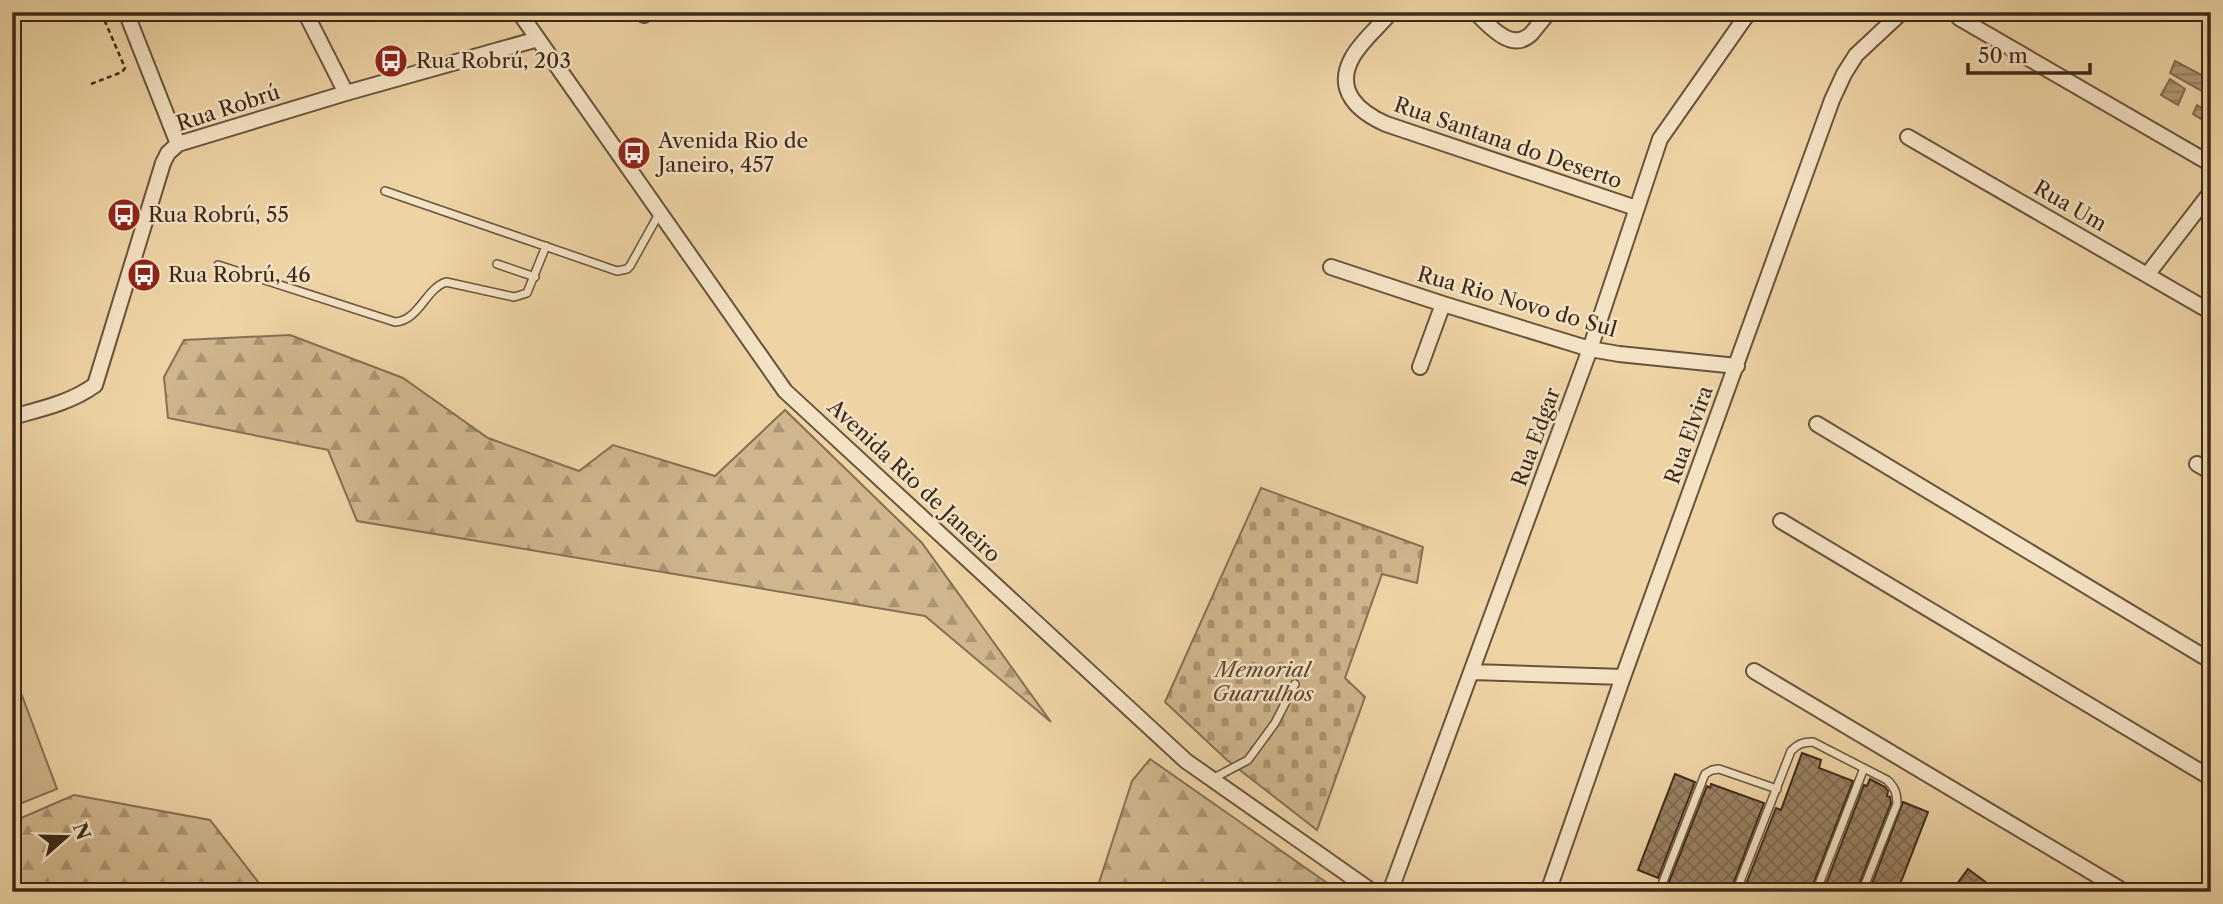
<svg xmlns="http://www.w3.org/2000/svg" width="2223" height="904" viewBox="0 0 2223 904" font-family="'Libre Caslon Text',serif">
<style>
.grass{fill:#d0b68d;stroke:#867053;stroke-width:2}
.forest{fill:url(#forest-firs);stroke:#867053;stroke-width:2}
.cemetery{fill:url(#cemetery-stones);stroke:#867053;stroke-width:2}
.water{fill:url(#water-rules);stroke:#826c50;stroke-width:2}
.building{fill:url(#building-cross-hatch);stroke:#3c2919;stroke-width:2}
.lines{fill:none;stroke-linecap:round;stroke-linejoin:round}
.service-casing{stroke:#68543c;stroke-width:10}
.minor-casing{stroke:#68543c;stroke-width:18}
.path{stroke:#3c2919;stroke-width:2.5;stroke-dasharray:5 3.5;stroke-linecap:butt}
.service{stroke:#f4e2c4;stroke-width:7}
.minor{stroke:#f4e2c4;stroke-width:14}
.labels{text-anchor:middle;stroke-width:5;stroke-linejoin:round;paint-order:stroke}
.poi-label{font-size:21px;fill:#3c2919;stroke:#f4e2c4;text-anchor:start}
.street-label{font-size:21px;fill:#3c2919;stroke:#f4e2c4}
.park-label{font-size:21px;font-style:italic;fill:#5a4530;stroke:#f4e2c4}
</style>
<defs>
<pattern id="forest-firs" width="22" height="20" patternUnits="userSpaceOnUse" patternTransform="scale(1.75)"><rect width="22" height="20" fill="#d0b68d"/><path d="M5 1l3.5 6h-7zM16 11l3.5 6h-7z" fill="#aa9472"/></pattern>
<pattern id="cemetery-stones" width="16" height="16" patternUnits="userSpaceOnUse" patternTransform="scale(1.75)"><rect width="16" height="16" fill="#d0b68d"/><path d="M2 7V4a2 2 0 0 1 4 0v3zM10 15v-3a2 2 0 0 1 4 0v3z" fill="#aa9472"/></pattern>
<pattern id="water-rules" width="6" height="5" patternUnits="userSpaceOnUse" patternTransform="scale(1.75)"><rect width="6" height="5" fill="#b19975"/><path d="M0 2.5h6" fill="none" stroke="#917d5f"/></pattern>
<pattern id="building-cross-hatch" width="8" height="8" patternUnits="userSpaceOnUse" patternTransform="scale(1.75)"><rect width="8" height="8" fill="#998162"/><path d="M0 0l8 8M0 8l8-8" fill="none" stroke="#7e6a50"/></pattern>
</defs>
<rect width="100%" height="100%" fill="#eed3a5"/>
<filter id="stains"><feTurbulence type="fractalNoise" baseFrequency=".00286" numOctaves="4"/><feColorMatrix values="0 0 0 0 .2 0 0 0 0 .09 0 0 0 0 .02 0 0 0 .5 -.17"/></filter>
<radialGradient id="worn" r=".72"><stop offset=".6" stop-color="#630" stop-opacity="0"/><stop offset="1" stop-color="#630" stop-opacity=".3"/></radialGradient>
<path class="grass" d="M12,669L57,789L12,807Z"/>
<path class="forest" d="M290,335L403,378L488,438L579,471L613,445L715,476L785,410L922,543L1051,722L925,616L357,521L328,450L168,418L164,377L184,340Z
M1150,759L1340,892H1096L1132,781Z
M74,795L210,820L266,892H12V822Z"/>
<path class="cemetery" d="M1261,488L1423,547L1417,583L1382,574L1345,678L1365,697L1317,830L1227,760L1165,702Z"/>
<path class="water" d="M2175,61L2207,78L2202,91L2170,73Z
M2170,79L2185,89L2178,105L2161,95Z
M2197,105L2211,114V125L2193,114Z"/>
<path class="building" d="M1802,753L1821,760L1819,768L1853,781L1810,892H1743L1776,808L1781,810Z
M1675,774L1695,782L1658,878L1638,870Z
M1870,779L1885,787L1888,791L1887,796L1890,797L1891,803L1856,892H1823L1864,785L1867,786Z
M1711,784L1764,803L1730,892H1670L1673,884L1669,882L1707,786L1710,788Z
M1903,802L1928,812L1897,892H1869Z
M1968,869L1999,892H1951Z"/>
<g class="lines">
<defs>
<path id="service" d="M385,191L617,271L627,269L630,266L660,212
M497,264L535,277
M218,265L395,322C420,320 425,289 446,282L514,297L527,293L546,246
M1212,779L1248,760L1275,723L1295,684
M1659,892L1705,774L1712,770L1719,769L1777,789
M1736,892L1791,751C1798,744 1803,742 1813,742L1887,780C1895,787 1897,794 1897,804L1862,892
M1816,892L1864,768"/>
<path id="minor" d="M126,12L178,144
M305,12L346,93
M519,12L785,391L1186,761L1373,892
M640,12L644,15
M1391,12C1379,27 1361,41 1352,58C1334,91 1359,112 1386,124L1636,208
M1475,12C1489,25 1511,53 1531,34C1537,27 1543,19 1549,12
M1959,18L2211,164
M1908,137L2211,312
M1331,267L1443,304L1590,349L1619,354L1737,366
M2147,275L2211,192
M1420,367L1443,304
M12,417C41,409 70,403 95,385L163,163L168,153L178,144L346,93L538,39
M1817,424L2211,661
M2197,464L2211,472
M1781,521L2211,778
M1754,671L2125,892
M1472,672L1623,677
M1390,892L1590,349L1660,139L1749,12
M1548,892L1623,677L1832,100L1844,74L1856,55L1902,12"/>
</defs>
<use href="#service" class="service-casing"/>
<use href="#minor" class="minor-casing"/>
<path class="path" d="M91,84L122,72L125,68L101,12"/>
<use href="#service" class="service"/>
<use href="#minor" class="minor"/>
</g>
<defs>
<symbol id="bus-disc" viewBox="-11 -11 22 22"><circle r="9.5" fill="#8f2418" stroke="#f4e2c4"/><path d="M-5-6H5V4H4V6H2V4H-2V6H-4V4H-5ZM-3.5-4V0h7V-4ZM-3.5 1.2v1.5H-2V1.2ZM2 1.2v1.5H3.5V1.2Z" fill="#fff"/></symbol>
</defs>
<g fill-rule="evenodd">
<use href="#bus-disc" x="372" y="42" width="38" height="38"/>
<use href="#bus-disc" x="615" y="134" width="38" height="38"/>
<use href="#bus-disc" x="105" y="196" width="38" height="38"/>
<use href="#bus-disc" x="125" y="256" width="38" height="38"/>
</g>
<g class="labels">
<g class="poi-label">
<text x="416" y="68">Rua Robrú, 203</text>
<text x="658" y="148">Avenida Rio de<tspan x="658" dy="24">Janeiro, 457</tspan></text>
<text x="148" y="222">Rua Robrú, 55</text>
<text x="168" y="282">Rua Robrú, 46</text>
</g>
<g class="street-label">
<text transform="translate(228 108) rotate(-18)" y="7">Rua Robrú</text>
<text transform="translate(1508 143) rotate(19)" y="7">Rua Santana do Deserto</text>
<text transform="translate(2070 206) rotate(30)" y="7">Rua Um</text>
<text transform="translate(1517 302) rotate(16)" y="7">Rua Rio Novo do Sul</text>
<text transform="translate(1689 435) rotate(-70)" y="7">Rua Elvira</text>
<text transform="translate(1536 437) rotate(-70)" y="7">Rua Edgar</text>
<text transform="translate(914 481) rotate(43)" y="7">Avenida Rio de Janeiro</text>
</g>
<g class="park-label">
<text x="1263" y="677">Memorial<tspan x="1263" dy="24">Guarulhos</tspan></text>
</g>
</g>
<rect width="2223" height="904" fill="none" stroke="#eed3a5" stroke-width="42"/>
<rect x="14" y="14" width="2195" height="876" fill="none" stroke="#3c2919" stroke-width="3.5"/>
<rect x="21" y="21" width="2181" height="862" fill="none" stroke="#3c2919" stroke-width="2"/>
<g transform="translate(66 837) rotate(70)" stroke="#f4e2c4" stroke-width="5" paint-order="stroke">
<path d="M0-5L12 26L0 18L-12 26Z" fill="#3c2919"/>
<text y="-10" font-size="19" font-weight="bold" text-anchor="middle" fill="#3c2919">N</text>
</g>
<path d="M1968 63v10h122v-10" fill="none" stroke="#3c2919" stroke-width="3.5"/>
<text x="1978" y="63" font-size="21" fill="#3c2919" stroke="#f4e2c4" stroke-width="5" paint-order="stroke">50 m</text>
<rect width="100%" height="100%" filter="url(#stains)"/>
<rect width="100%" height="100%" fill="url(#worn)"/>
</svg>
